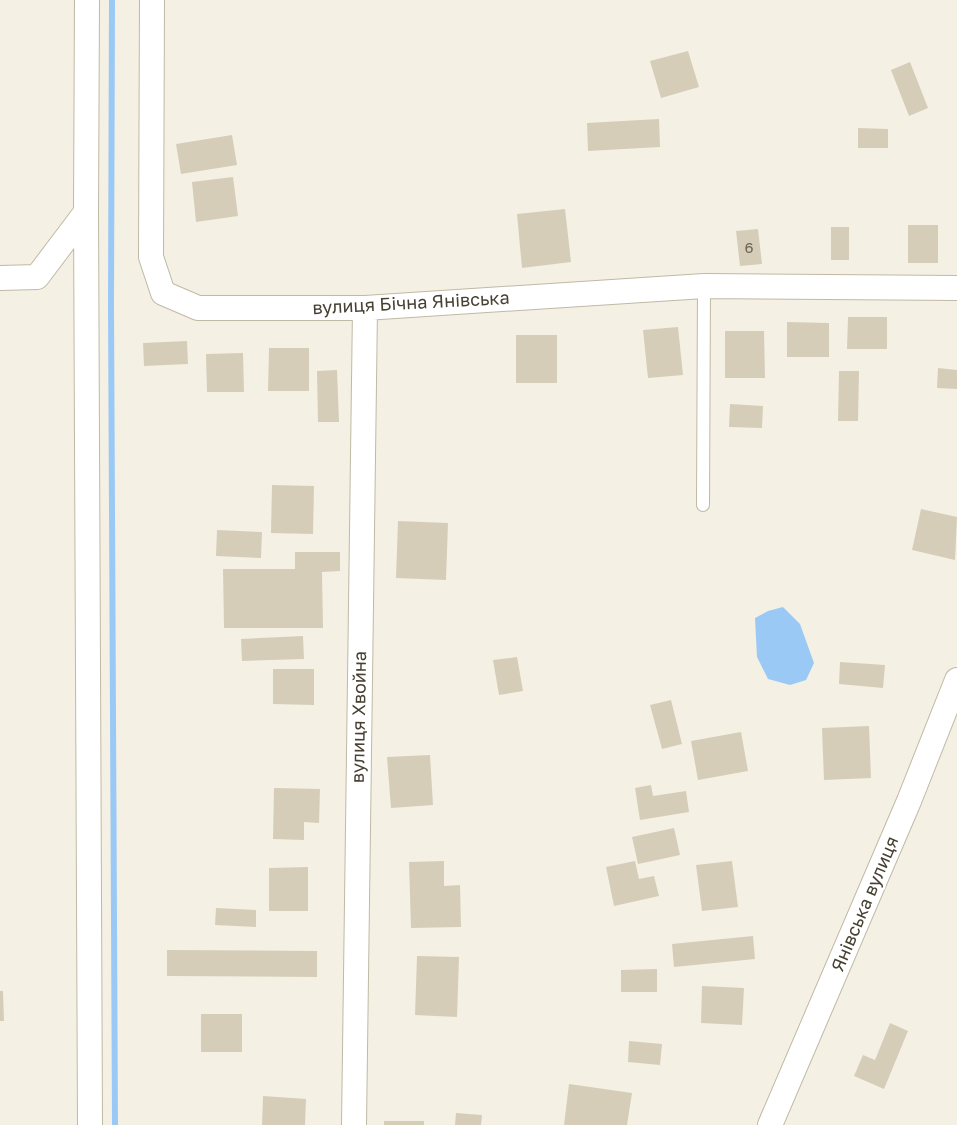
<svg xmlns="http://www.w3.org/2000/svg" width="957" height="1125" viewBox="0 0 957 1125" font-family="'Golos Text',sans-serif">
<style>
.water{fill:#9bc9f6}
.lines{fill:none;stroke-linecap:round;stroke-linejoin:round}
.stream{stroke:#9bc9f6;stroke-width:6}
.building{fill:#d6cdb9}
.lane-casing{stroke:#c0b9a6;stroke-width:14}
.street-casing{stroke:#c0b9a6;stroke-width:26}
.lane{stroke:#fff;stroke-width:12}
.street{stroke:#fff;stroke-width:24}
.labels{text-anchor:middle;stroke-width:5;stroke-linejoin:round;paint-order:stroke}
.number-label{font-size:15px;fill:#6b6455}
.street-label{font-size:18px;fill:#474134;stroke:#fff}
</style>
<rect width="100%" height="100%" fill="#f4f0e4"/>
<path class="water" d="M783,607L800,624L814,663L806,680L790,685L768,679L757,657L755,618L768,611Z"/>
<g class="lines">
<path class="stream" d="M112,0L111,307L115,1125"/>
</g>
<path class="building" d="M688,51L699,87L661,98L650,61Z
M910,62L928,108L909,116L891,70Z
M659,119L660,147L588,151L587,123Z
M858,128L888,129V148H858Z
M232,135L237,165L181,174L176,144Z
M233,177L238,216L196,222L192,182Z
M565,209L571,262L522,268L517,214Z
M908,225H938V263H908Z
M831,227H849V260H831Z
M758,229L762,264L740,266L736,231Z
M848,317H887V349H847Z
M787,322L829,323V357H787Z
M678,327L683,375L648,378L643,330Z
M725,331H764L765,378H725Z
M516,335H557V383H516Z
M187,341L188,364L144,366L143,343Z
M269,348H309V391H268Z
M243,353L244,392H207L206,354Z
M938,368L957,370V389L937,388Z
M337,370L339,422H318L317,371Z
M839,371H859L858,421H838Z
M730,404L763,406L762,428L729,427Z
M272,485L314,486L313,534L271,533Z
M921,509L957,517L955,560L912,550Z
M398,521L448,523L446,580L396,578Z
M217,530L262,532L261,558L216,556Z
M295,552H340V571L322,572L323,628H224L223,569H295Z
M303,636L304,659L242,661L241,639Z
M517,657L523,691L499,695L493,660Z
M840,662L885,665L883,688L839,684Z
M273,669H314V705L273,704Z
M671,700L682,744L662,749L650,705Z
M869,726L871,778L824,780L822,728Z
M741,732L748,771L698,780L691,741Z
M430,755L433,805L391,808L387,757Z
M651,785L653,796L686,791L689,812L640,820L635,788Z
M274,788L320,789L319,823L304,822V840L273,839Z
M674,828L680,855L638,864L632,837Z
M444,861V886L460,885L461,927L411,928L409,862Z
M635,861L639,879L654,876L659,896L614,906L606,867Z
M732,861L738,907L702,911L696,865Z
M308,867V911H269V868Z
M216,908L256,910V927L215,925Z
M753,936L755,959L674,967L672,944Z
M167,950L317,951V977L167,976Z
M417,956L459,957L457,1017L415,1015Z
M657,969V992H621V970Z
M702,986L744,988L742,1025L701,1023Z
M0,991H3L4,1021H0Z
M201,1014H242V1052H201Z
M890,1023L908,1031L884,1089L854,1076L863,1055L875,1060Z
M629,1041L662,1044L660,1065L628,1062Z
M569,1084L632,1093L627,1125H564Z
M263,1096L306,1099L305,1125H262Z
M456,1113L482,1115L481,1125H455Z
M384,1121H424V1125H384Z"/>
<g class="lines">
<defs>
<path id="lane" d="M703,505L704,286"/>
<path id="street" d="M87,0L86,212L90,1125
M152,0L151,257L163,293L198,308H365L704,286L957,288
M0,278L37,277L86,212
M354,1125L365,308
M770,1125L909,801L957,680"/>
</defs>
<use href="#lane" class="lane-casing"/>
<use href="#street" class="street-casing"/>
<use href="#lane" class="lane"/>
<use href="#street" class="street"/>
</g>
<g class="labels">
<g class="number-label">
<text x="749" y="253">6</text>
</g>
<g class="street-label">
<text transform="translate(411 303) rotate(-3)" y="6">вулиця Бічна Янівська</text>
<text transform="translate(359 717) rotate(-89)" y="6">вулиця Хвойна</text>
<text transform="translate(865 904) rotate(-67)" y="6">Янівська вулиця</text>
</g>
</g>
</svg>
